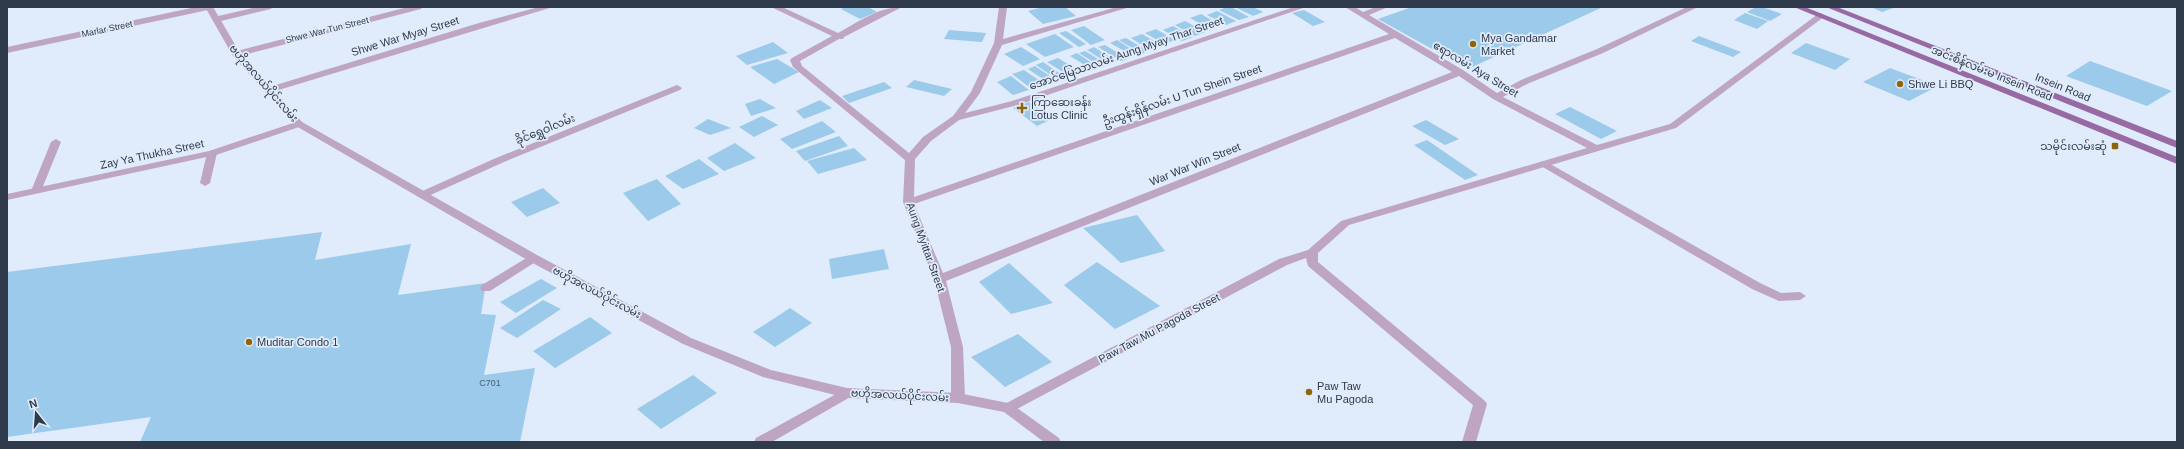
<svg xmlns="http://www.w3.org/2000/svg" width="2184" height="449" viewBox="0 0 2184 449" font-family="Helvetica,'Noto Sans Myanmar',sans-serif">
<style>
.building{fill:#9ccaea}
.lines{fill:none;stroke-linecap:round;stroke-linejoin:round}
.service{fill:#bea5c4;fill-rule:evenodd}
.minor{fill:#bea5c4;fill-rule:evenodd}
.tertiary{fill:#bea5c4;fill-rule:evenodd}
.primary{fill:#986aa3;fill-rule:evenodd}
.poi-dot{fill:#8e6509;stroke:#e0ebfc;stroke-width:1.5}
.labels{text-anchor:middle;stroke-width:3.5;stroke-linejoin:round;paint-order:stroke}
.far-street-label{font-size:9px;fill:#2f3a4b;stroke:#e0ebfc}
.number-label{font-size:9px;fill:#4a5e73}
.street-label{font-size:11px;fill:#2f3a4b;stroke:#e0ebfc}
.poi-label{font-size:11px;fill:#2f3a4b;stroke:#e0ebfc;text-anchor:start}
</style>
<rect width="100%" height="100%" fill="#e0ebfc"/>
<path class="building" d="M846,7H868L877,12L860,19L841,9Z
M1043,7H1065L1076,16L1043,24L1028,11Z
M1227,7H1231L1249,17L1239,20L1219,10Z
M1235,7H1253L1263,12L1253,16Z
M1412,7H1603L1468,69L1378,19Z
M1756,7H1762L1782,14L1770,21L1747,12Z
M1871,7H1896L1882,12Z
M1304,10L1325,22L1313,26L1292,13Z
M1217,11L1236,21L1226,25L1207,15Z
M1745,13L1768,21L1757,29L1734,20Z
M1201,14L1220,25L1210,29L1190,18Z
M1185,21L1205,32L1195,36L1175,25Z
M1084,26L1105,40L1091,45L1071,30Z
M1173,26L1193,37L1182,41L1163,30Z
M1156,29L1175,40L1164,44L1145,33Z
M949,30L986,33L982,42L944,39Z
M1066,31L1086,44L1079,47L1059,33Z
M1055,34L1074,47L1045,57L1026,44Z
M1142,34L1161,45L1150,50L1131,38Z
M1699,36L1741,52L1733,57L1691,41Z
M1126,38L1148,51L1142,54L1119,40Z
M1117,40L1139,54L1133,56L1110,43Z
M773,42L788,53L747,65L736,56Z
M1806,43L1850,59L1835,70L1791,53Z
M1105,45L1128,59L1121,61L1098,47Z
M1021,47L1040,59L1023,66L1004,54Z
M1094,47L1116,61L1109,64L1087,50Z
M1085,51L1108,65L1101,67L1079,53Z
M1077,53L1099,68L1093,70L1070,56Z
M1058,58L1079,71L1068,75L1047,62Z
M777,59L799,72L774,84L750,67Z
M2090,61L2172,91L2147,106L2066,76Z
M1043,62L1065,77L1058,80L1036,65Z
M1035,66L1057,81L1050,84L1028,69Z
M1890,68L1938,86L1909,101L1863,82Z
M1024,70L1046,85L1033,90L1012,74Z
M1011,76L1029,90L1013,95L997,82Z
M914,80L952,89L944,96L906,87Z
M884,82L892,88L849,103L842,96Z
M760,99L776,108L751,116L745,104Z
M820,100L832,108L804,119L796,111Z
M1029,102L1052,119L1037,126L1013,108Z
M1570,107L1617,131L1601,139L1555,114Z
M762,116L778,125L754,137L739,127Z
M708,119L731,128L710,135L694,128Z
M1426,120L1459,139L1445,145L1412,126Z
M822,121L836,132L792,149L780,139Z
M839,136L848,146L805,161L796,151Z
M1427,140L1478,175L1465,180L1414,145Z
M735,143L756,158L724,171L707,158Z
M854,148L867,160L818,174L807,161Z
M699,159L719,174L683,189L665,176Z
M657,179L681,204L648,221L623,193Z
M543,188L560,203L527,217L511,202Z
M1137,215L1165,251L1121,263L1083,228Z
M322,232L315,260L411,244L398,295L486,283L481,314L496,315L484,375L535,368L520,442H140L151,417L7,437V272Z
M884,249L889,269L832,279L829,259Z
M1097,262L1160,306L1115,329L1064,285Z
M1009,263L1053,303L1011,314L979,282Z
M541,279L557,288L516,313L500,302Z
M543,300L561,309L517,338L500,328Z
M790,308L812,323L775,347L753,332Z
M590,317L612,333L555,368L533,351Z
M1018,334L1052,362L1005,387L971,357Z
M693,375L717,393L661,429L637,409Z"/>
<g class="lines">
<path class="service" d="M56,139L61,142L41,191L40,193H32L31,191L51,142Z
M212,150L217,153L210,183L205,186L200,183L207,153Z
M1545,161L1760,283L1781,293L1800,292L1806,296L1800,300L1779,301L1752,289L1541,166L1540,164L1541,162Z
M533,254L539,258L537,261L490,291H482L480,288L482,285Z"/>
<path class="minor" d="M196,7H212L208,10L7,53V47Z
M257,7H272L271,9L217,22L213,19L214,17Z
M408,7H422L421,9L236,57L232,54L233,52Z
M539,7H553L272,92H266L264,90L266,88L479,23Z
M771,7H782L838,33C858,22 879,7 902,7L844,37L843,39H839L800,61L802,66L909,153L923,137L953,116L971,92L994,43L999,7H1007L1003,39L1117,7H1130L1002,45L980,93L965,113L1012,101L1294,7H1306L1018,105L959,120L931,141L915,159L914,197L1389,34L1345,7H1355L1363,12L1376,7H1388L1369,15L1463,70L1497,93L1521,80L1597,49L1687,7H1698L1603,53L1527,84L1503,97L1597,145L1670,124L1818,14L1821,13L1825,16L1676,128L1349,225L1318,253V262L1485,401L1487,404L1476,442H1462L1473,405L1308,266L1306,258L1287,265L1013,411L1008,413L1003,411L1001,408L1003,405L1279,259L1308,250L1341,221L1587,148L1493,99L1459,76L946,281L963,347L965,398L963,401L958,403L953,401L951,398V347L934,279L903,202L905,160L793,67L790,60L792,58L832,36ZM1395,38L1452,72L943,273L914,204Z
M677,85L682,88L680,90L504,162L426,197H418L417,195L418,193L496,158Z
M299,121L302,122L304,124L302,126L216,155L7,200V194L209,151Z
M847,388L852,390L854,393L852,396L772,442H754L756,438Z"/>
<path class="tertiary" d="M205,7H213L240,53L302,122L537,255L691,338L771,370L847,388L958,393L1008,403L1013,405L1059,438L1061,442H1044L1004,412L958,403L847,398L763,377L683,344L529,261L296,126L233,56Z"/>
<path class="primary" d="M1794,7H1805L2177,157V164Z
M1826,7H1837L2177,141V148Z"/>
</g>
<g class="poi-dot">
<circle cx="1473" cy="44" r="4"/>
<circle cx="1900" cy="84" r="4"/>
<path d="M1020 102h4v4h4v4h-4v4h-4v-4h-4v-4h4z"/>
<rect x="2111" y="142" width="8" height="8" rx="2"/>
<circle cx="249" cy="342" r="4"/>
<circle cx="1309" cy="392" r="4"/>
</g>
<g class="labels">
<g class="far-street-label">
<text transform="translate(107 29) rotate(-12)" y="3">Marlar Street</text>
<text transform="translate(327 30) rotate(-14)" y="3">Shwe War Tun Street</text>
</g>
<g class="number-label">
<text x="490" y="386">C701</text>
</g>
<g class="street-label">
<text transform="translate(405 36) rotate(-17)" y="4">Shwe War Myay Street</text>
<text transform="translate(1126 53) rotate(-19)" y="4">အောင်မြေသာလမ်း Aung Myay Thar Street</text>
<text transform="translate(1476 69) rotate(31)" y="4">ဧရာလမ်း Aya Street</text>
<text transform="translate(1992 73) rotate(22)" y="4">အင်းစိန်လမ်းမ Insein Road</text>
<text transform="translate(264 83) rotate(49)" y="4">ဗဟိုအလယ်ပိုင်းလမ်း</text>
<text transform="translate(2063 87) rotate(22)" y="4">Insein Road</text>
<text transform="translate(1182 95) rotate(-19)" y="4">ဦးထွန်းရှိန်လမ်း U Tun Shein Street</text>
<text transform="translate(545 129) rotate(-22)" y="4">ခိုင်ရွှေဝါလမ်း</text>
<text transform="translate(152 154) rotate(-12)" y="4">Zay Ya Thukha Street</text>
<text transform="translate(1195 164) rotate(-22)" y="4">War War Win Street</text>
<text transform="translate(926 247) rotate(70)" y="4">Aung Myittar Street</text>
<text transform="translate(597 292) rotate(28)" y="4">ဗဟိုအလယ်ပိုင်းလမ်း</text>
<text transform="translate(1159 328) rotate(-28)" y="4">Paw Taw Mu Pagoda Street</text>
<text transform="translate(900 395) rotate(3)" y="4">ဗဟိုအလယ်ပိုင်းလမ်း</text>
</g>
<g class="poi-label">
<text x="1481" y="42">Mya Gandamar<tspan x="1481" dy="13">Market</tspan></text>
<text x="1908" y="88">Shwe Li BBQ</text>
<text x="1031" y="106">ကြာဆေးခန်း<tspan x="1031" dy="13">Lotus Clinic</tspan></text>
<text x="2107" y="150" text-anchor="end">သမိုင်းလမ်းဆုံ</text>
<text x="257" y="346">Muditar Condo 1</text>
<text x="1317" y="390">Paw Taw<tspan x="1317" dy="13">Mu Pagoda</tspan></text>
</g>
</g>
<rect width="2184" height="449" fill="none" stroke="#2f3a4b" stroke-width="16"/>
<g transform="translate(36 413) rotate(343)" stroke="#e0ebfc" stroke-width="3" paint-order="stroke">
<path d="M0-3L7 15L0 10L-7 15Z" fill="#2f3a4b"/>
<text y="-6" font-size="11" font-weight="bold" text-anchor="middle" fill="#2f3a4b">N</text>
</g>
</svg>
